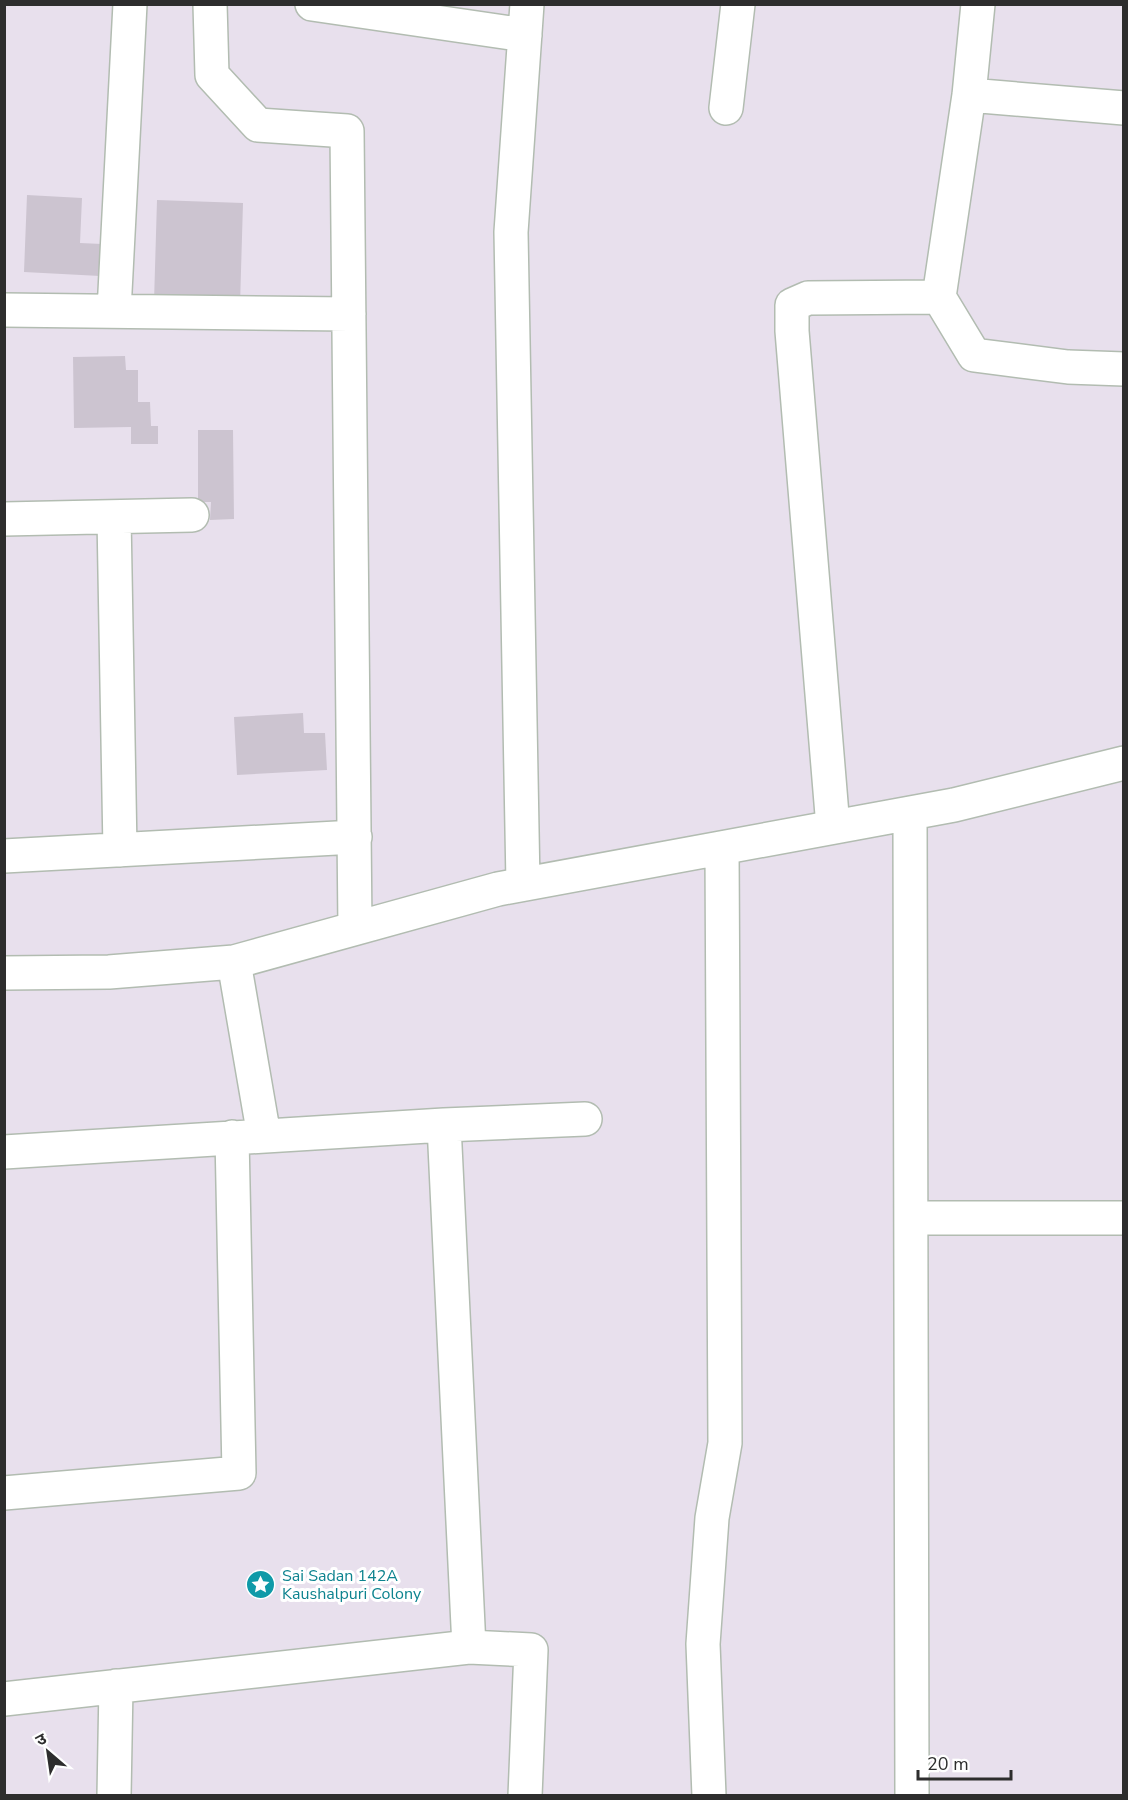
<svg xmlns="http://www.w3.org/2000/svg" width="1128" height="1800" viewBox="0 0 1128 1800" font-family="'Nunito Sans','Noto Sans Devanagari',sans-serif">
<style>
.building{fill:#ccc4d0}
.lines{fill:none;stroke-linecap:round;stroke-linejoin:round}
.street-casing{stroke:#b2bcb1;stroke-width:36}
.street{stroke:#fff;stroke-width:33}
.labels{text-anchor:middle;stroke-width:6;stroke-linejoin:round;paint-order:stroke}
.culture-label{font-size:16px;fill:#0d838f;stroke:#fff;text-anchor:start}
</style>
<rect width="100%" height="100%" fill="#e8e0ed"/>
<path class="building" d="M27,195L82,198L80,243L102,244L100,276L24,272Z
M157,200L243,203L240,305L154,302Z
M125,356L126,370H138V402H150L151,426H158V444H131V427L74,428L73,357Z
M198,430H233L234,519L210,520L211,502H198Z
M303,713L304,733H325L327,770L237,775L234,717Z"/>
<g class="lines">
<defs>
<path id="street" d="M210,4L212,75L258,125L347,131L355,928
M312,4L525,35
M978,4L969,95L939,297L974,355L1068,367L1124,369
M969,95L1124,108
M726,108L738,4
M4,310L349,314
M114,311L130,4
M114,517L120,850
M4,519L192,515
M910,814L912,1796
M833,827L792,331V305L808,298L939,297
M4,856L355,837
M523,884L511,232L527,4
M4,973L109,972L234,962
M444,1125L585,1119
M264,1136L234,962L498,889L954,805L1124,763
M4,1152L444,1125L469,1647L4,1699
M911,1218H1124
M4,1493L239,1473L232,1137
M469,1647L531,1650L525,1796
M114,1796L116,1686
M709,1796L703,1644L712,1518L725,1443L722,848"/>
</defs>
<use href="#street" class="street-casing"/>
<use href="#street" class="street"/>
</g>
<defs>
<symbol id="sight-disc" viewBox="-11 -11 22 22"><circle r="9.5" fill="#0f9aa8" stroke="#fff"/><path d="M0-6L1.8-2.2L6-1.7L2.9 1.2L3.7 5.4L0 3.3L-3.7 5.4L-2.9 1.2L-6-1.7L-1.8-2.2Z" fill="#fff"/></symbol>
</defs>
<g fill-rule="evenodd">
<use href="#sight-disc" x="244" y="1568" width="33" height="33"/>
</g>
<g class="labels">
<g class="culture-label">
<text x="282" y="1581">Sai Sadan 142A<tspan x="282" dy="18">Kaushalpuri Colony</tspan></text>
</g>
</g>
<rect width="1128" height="1800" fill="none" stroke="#2d2d2d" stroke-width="12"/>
<g transform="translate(48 1752) rotate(331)" stroke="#ffffff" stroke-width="4.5" paint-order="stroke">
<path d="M0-4.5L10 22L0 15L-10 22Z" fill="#2d2d2d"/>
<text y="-9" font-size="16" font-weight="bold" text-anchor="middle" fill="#2d2d2d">उ</text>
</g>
<path d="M918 1770v9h93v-9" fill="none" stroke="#2d2d2d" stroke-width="3"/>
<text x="927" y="1770" font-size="18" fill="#2d2d2d" stroke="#ffffff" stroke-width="4.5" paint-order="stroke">20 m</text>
</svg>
